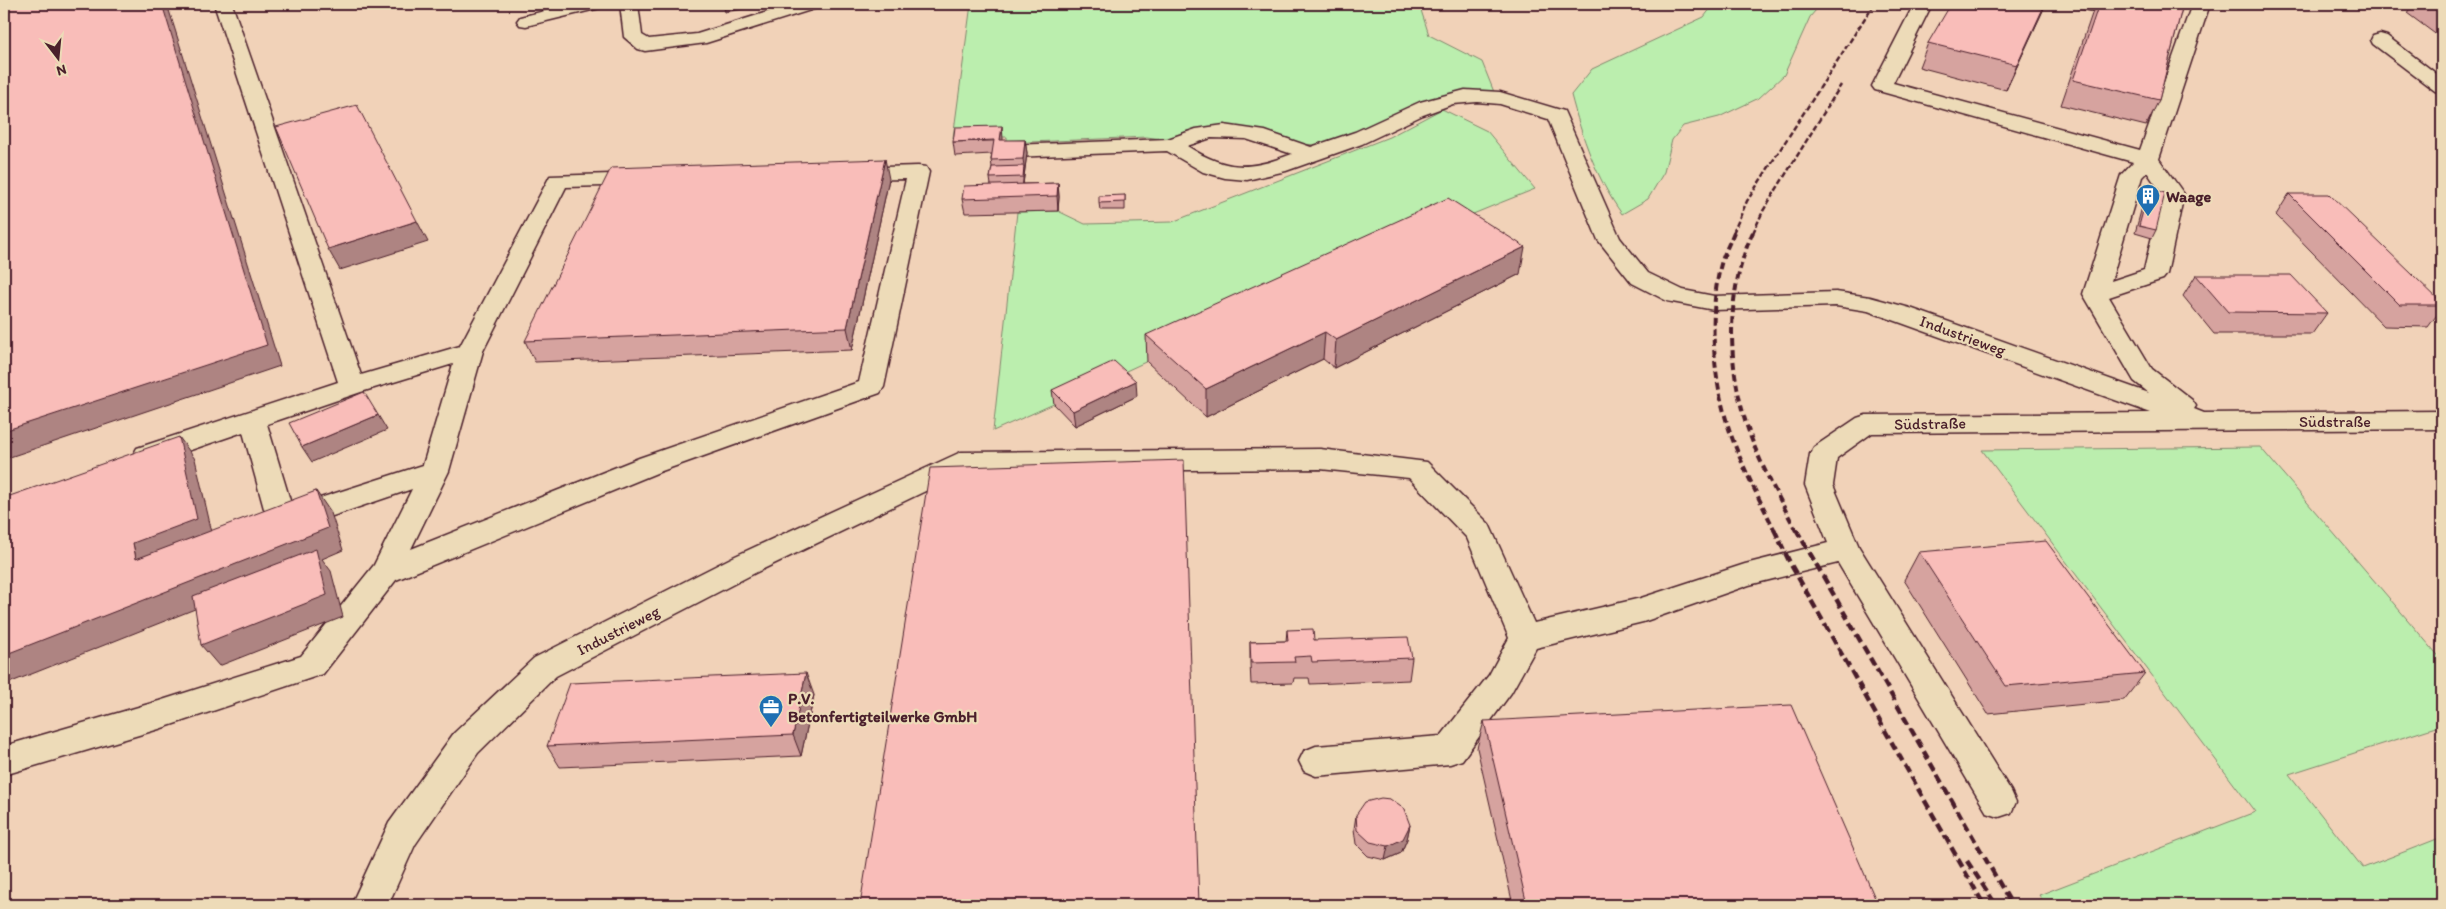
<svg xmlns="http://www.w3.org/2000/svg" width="2446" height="909" viewBox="0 0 2446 909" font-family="Itim,sans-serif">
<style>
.built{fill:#f1d2b8}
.green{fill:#bbeeae;stroke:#82866c}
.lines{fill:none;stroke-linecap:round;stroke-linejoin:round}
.minor-casing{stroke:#4a1f2b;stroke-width:3}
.minor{fill:#eddbb8;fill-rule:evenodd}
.rail-far2{stroke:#4a1f2b;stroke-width:2.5;stroke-dasharray:5.5 2.5;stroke-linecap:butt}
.rail-far1{stroke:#4a1f2b;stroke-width:4;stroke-dasharray:7 4;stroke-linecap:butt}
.rail{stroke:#4a1f2b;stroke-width:4.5;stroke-dasharray:9 4.5;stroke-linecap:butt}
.wall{fill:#d6a39f;stroke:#4a1f2b}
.shaded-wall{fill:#ae8482;stroke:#4a1f2b}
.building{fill:#f9bdb9;stroke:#4a1f2b}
.labels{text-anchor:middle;stroke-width:4.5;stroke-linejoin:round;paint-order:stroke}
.poi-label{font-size:16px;font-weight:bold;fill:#4a1f2b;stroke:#eddbb8;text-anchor:start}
.street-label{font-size:16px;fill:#4a1f2b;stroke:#eddbb8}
</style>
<rect width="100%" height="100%" fill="#eddbb8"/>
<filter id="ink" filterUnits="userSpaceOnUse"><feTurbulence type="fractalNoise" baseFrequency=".02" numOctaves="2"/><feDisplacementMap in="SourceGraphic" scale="10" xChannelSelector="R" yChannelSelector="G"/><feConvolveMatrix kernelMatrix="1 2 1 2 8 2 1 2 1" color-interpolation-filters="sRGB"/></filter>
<g filter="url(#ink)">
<path class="built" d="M4,4H2442V905H4Z"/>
<path class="green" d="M971,4H1419L1429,35L1482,62L1494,92L1437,98L1414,104L1370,128L1340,139L1317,145L1286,143L1224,126L1187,131L1168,140L1147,137L1007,143V137L953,138Z
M1714,4H1821L1810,17L1784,75L1759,98L1719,117L1683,126L1672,140L1664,172L1648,199L1622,214C1596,178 1582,137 1571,95L1592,69L1704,17Z
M1442,109L1487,131L1535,189C1351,261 1174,352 993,431L1017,212L1058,211L1085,224L1172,222L1389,137Z
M2260,447L2442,660V725L2289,774L2363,868L2442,837V905H2045L2039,895L2255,812L1982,450Z"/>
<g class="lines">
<defs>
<path id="minor" d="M214,4H232L361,375L460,346L550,176L641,173L649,174L652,179L649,184L641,185L566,187L483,351L449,471L411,549L639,458L859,382L906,179L851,180L843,179L840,174L843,169L851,168L918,166L926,167L929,172L884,387L880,393L659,472L396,580L323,674L159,729L4,775V746L159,701L301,656L374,565L412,489L262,540L252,537L247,529L252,521L266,516L243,432L147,465L137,462L133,455L137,448L338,382ZM453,364L423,465L292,507L267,424L361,392Z
M573,4H603L600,8L526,26L520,25L517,21L520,17Z
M620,4H638L642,35L649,39L697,34L793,4H820L817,8L706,43L645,51L638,49L624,37Z
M1914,4H1932L1893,83L2140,150L2192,4H2210L2159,159L2184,194L2167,274L2163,279L2109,297L2152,369L2192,400L2196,406L2194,409L2204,413L2442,411V429L1872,433L1837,458L1833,485L1859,547L2011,791L2016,802L2011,813L1999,817L1987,813L1838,563L1749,585L1643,622L1536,648L1511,693L1462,760L1450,764L1316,776L1304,771L1299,761L1304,751L1316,746L1441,736L1489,675L1509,638L1467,538L1409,478L1320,469L965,472L755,573L556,676L478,753L415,845L388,905H351L389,823L454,733L534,658L733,557L961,452L1320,449L1427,462L1489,524L1534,623L1641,598L1745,564L1828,543L1805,485L1810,454L1814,447L1857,418L1866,415L2151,413L1868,311L1836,306L1714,310L1667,301L1632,283L1598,240L1548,119L1500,104L1477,102L1453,104L1423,115L1362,144L1286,171L1247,180L1225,178L1203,172L1167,151L1012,157L1005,155L1001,151L1005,147L1012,145L1168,139L1196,129L1224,125L1265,131L1311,147L1355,132L1420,102L1465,90L1500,92L1564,111L1620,238L1648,273L1683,290L1714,296L1836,292L1870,297L1910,308L2149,393L2134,381L2083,294L2121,175L2133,162L1875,90L1872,86ZM1211,138L1246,139L1292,154C1249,171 1226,171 1187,146ZM2147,172L2162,194L2144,270L2111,281L2142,177Z
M2077,4H2109L2137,10L2140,14L2137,18L2131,19L2080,8Z
M2380,34L2387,36L2442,78V93L2435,91L2373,44L2371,40L2373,36Z"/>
</defs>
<use href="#minor" class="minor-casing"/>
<use href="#minor" class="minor"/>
<path class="rail-far2" d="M1733,233L1747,201L1874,4
M1753,233L1763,211L1841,85"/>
<path class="rail-far1" d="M1734,232C1730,242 1724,253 1721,264C1710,305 1712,363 1722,404C1732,448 1755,490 1775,531
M1753,232C1721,302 1728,387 1758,455C1769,481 1784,506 1796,531"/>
<path class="rail" d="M1774,529L1790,563L1984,905
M1796,529L2012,905
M1967,861L1996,905"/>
</g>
<path class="wall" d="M2046,4L2006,90L1919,67L1928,43Z
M2096,4H2183L2159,100L2146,126L2061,105L2093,11Z
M2412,4H2442V39L2407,13Z
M1025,140L1027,153L1023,184L1058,183L1059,197L1058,211L965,213L962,199L991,185L990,178L992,167L991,160L992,154L955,156L953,142Z
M889,179L852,350L535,362L525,341Z
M2149,189L2156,230L2152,238L2135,233L2145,196Z
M2289,194L2442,303V308L2428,327L2384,326L2276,215Z
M1125,195V210H1100L1099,203Z
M1520,274L1334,368L1323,359L1206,417L1147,362L1146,335Z
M2196,275L2327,313L2312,334H2214L2183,296Z
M1052,390L1137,396L1075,426L1054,404Z
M1919,552L2145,673L2124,700L1988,714L1904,580Z
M1287,630L1314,640L1412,658L1409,680L1310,684L1309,678H1294L1293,683L1251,684L1250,663V642L1286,641Z
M814,695L801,756L560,767L547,746Z
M1484,721L1878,905H1513L1477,748Z
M1356,815L1410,825L1407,839L1401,853L1385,860L1368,856L1356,844L1354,829Z"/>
<path class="shaded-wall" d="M162,4H167L280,366L4,459V431Z
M723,4H773L725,12Z
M2045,4H2046L2006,90L2017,65Z
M1002,126L1003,139L1002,154L1000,140Z
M1025,140L1027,153L1023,184V177L1024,166L1023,159Z
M885,159L889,179L852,350L847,328Z
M1058,183L1059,197L1058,211L1057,196Z
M417,221L428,242L340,270L328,249Z
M1525,247L1520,274L1334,368L1336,340Z
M1325,332L1323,359L1206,417V389Z
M1136,381L1137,396L1075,426L1073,411Z
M378,415L387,430L312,462L302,447Z
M179,437L195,459L214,541L136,559L133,543Z
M316,491L331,513L343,550L322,559L331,571L343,617L219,666L201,645L318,560L4,685V655Z
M806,673L814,695L801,756L793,735Z
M1410,825L1407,839L1401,853L1385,860L1388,846Z"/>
<path class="building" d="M4,4H162L267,345L4,431Z
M1951,4H2045L2017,65L1928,43Z
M2099,4H2183L2159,100L2073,80Z
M357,105L417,221L328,249L276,127Z
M1002,126L1000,140H1025L1023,159L991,160L994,140L953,142L955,127Z
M885,159L847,328L525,341L611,168Z
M1024,166L1023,177L990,178L992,167Z
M1058,183L1057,196L962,199L964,186Z
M2149,189L2165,193L2156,230L2139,226Z
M2289,194H2329L2442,303V305H2400Z
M1125,195V202L1099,203V196Z
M1448,198L1525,247L1336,340L1325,332L1206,389L1146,335Z
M2196,275H2291L2327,313L2228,312Z
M1114,361L1136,381L1073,411L1052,390Z
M364,392L378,415L302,447L289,423Z
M179,437L197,519L133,543L136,559L316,491L328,528L4,655V498Z
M1184,460L1199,905H860L930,468Z
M2046,541L2145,673L2006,686L1919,552Z
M316,549L327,595L201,645L193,596Z
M1313,629L1314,640L1408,637L1412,658L1312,662L1311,656L1294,657L1295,662L1251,663L1250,642L1288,641L1287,630Z
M806,673L793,735L547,746L570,683Z
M1791,705L1878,905H1527L1484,721Z
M1381,798L1390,799L1404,809L1410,825L1403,839L1388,846L1370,842L1357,830L1356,815L1365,802Z"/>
</g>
<defs>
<symbol id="building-pin" viewBox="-11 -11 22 30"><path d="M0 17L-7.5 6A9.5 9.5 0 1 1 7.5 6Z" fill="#1f6fb2" stroke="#eddbb8"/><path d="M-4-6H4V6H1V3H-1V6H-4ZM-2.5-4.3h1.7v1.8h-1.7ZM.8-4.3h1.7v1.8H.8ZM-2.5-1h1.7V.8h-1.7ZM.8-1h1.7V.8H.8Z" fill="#fff"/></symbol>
<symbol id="office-pin" viewBox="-11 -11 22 30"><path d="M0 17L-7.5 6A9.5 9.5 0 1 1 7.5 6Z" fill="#1f6fb2" stroke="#eddbb8"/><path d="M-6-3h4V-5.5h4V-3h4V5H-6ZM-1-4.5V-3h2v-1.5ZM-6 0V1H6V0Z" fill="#fff"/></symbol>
</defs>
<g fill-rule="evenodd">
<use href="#building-pin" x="2134" y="182" width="28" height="38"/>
<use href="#office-pin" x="757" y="693" width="28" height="38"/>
</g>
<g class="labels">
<g class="poi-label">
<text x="2166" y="202">Waage</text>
<text x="788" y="704">P.V.<tspan x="788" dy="18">Betonfertigteilwerke GmbH</tspan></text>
</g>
<g class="street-label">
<text transform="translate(1963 335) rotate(20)" y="6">Industrieweg</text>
<text x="2335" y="427">Südstraße</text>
<text transform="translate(1930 423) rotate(-1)" y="6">Südstraße</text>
<text transform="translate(618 630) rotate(-27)" y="6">Industrieweg</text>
</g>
</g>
<rect width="2446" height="909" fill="none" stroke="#eddbb8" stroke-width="20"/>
<rect x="10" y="10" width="2426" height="889" fill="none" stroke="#4a1f2b" stroke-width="2" filter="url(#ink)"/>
<g transform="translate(58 58) rotate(164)" stroke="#eddbb8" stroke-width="4" paint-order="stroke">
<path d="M0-4L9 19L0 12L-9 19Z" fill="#4a1f2b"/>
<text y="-8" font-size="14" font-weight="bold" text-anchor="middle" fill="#4a1f2b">N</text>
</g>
</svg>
